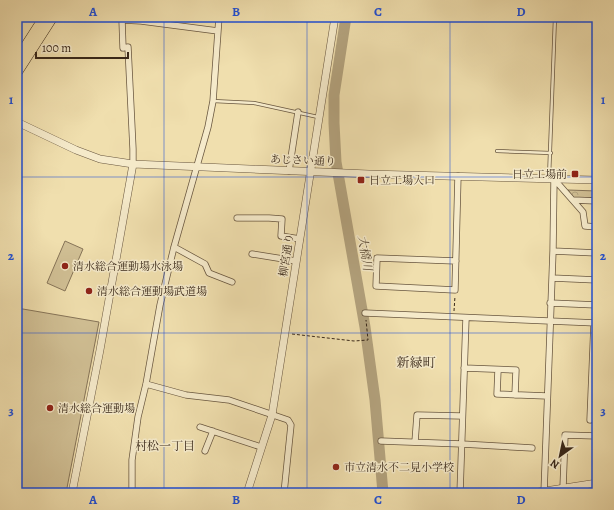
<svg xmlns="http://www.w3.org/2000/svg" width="614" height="510" viewBox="0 0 614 510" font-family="Alegreya,'Noto Serif JP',serif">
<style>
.grass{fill:#d1c095;stroke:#867458}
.forest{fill:url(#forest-crowns);stroke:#867458}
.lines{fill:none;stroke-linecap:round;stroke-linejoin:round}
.river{stroke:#b2a17c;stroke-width:11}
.service-casing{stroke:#68563f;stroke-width:4}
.minor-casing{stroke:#68563f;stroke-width:7}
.tertiary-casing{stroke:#68563f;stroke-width:8}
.trunk-casing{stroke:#3a291a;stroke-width:10}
.path{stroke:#3a291a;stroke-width:1;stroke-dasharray:3 2;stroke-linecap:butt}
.service{stroke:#f5eaca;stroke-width:2.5}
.minor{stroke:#f5eaca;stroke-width:5.5}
.tertiary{stroke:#f5eaca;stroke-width:7}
.trunk{stroke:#f0dfae;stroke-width:9}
.grid{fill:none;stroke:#1d4ed8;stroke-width:1;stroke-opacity:0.55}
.poi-dot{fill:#8f2418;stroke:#f5eaca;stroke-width:1.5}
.labels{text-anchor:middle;stroke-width:3;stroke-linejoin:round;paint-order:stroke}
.street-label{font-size:11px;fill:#3a291a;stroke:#f5eaca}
.poi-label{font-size:11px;fill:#3a291a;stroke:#f5eaca;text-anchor:start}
.water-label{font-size:12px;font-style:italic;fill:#5e4d37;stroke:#f5eaca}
.neighbourhood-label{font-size:12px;fill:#3a291a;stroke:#f5eaca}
.quarter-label{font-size:13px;fill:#3a291a;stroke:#f5eaca}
.neatline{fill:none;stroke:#1d4ed8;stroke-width:1.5}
.grid-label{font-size:13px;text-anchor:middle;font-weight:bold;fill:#1d4ed8}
</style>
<defs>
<pattern id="forest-crowns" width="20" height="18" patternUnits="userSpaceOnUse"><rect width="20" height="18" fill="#d1c095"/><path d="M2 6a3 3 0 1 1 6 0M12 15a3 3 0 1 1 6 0" fill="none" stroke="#b4a580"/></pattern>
</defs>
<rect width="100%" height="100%" fill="#f0dfae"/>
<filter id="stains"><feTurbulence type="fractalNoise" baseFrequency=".005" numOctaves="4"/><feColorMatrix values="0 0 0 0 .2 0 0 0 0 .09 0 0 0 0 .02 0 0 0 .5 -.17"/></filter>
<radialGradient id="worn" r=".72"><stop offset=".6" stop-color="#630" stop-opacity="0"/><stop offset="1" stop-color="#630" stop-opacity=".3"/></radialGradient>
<path class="grass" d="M65,241L83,249L65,291L47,283Z
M17,308L99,322L66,493H17Z"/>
<path class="forest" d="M568,190L597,191V198H573Z"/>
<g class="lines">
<path class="river" d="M346,17L334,95V123L336,162L365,327L375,400L383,493"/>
<defs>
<path id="service" d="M213,101L254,103L318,117
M497,151L551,153
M549,178L555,17"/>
<path id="minor" d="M133,164V149L128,47L123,48L122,20L141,21L218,31
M289,171L298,112
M554,179L583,212L585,226L597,227
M573,200L597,201
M237,218H269L282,219L281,236L300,239
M174,247L205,264L209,273L232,282
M553,251L597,253
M252,254L296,261
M456,261L377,258L376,286L455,290L458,176
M552,278L597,280
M550,303L597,305
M365,313L597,323
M464,368L516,370L515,395
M498,370L497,394L547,396
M146,384L186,395L229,400L288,420L291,425L284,493
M590,420L594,323
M200,427L261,447
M381,441L462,444L532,448
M415,442L417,415L462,416
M205,451L213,431
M563,488L565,435L597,436
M132,493V460L138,417L146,384L160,305L174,247L208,127L213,101L219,17
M460,493L466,318
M544,493L553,251L554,179"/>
<path id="tertiary" d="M17,122L76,150L100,159L133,164L369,174L597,180
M72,493L100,350L133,164
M247,493L272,415L335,17
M532,493L597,483"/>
<path id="trunk" d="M17,59L44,17
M17,73L53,17"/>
</defs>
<use href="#service" class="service-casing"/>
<use href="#minor" class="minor-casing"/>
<use href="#tertiary" class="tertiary-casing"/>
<use href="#trunk" class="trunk-casing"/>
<path class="path" d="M454,311L455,296
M292,334L354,341L368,340L366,320"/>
<use href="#service" class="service"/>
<use href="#minor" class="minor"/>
<use href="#tertiary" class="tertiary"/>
<use href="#trunk" class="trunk"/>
</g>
<path class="grid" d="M164,17V493M307,17V493M450,17V493M17,177H597M17,333H597"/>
<g class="poi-dot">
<rect x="571" y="170" width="8" height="8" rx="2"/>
<rect x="357" y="176" width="8" height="8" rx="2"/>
<circle cx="65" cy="266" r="4"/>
<circle cx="89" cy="291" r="4"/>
<circle cx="50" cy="408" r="4"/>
<circle cx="336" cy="467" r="4"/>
</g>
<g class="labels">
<g class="street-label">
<text transform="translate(303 160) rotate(2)" y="4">あじさい通り</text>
<text transform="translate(286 255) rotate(-81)" y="4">柳宮通り</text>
</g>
<g class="poi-label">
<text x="567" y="178" text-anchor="end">日立工場前</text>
<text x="369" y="184">日立工場入口</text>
<text x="73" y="270">清水総合運動場水泳場</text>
<text x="97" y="295">清水総合運動場武道場</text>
<text x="58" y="412">清水総合運動場</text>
<text x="344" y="471">市立清水不二見小学校</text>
</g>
<g class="water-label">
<text transform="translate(365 253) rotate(80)" y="4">大橋川</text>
</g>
<g class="neighbourhood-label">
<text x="165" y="450">村松一丁目</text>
</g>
<g class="quarter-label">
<text x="416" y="367">新緑町</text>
</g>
</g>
<rect width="614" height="510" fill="none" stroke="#f0dfae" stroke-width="44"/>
<g transform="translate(560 456) rotate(213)" stroke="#f5eaca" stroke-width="3" paint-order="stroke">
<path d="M0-3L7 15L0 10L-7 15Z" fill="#3a291a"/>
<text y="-6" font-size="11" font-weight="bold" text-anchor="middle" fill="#3a291a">N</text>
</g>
<path d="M36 52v6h92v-6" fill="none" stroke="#3a291a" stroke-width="2"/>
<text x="42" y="52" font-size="12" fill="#3a291a" stroke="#f5eaca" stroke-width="3" paint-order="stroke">100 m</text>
<rect x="22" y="22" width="570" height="466" class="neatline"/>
<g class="grid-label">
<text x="93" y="16">A</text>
<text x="236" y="16">B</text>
<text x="378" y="16">C</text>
<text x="521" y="16">D</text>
<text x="11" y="104">1</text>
<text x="603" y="104">1</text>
<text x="11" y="260">2</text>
<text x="603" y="260">2</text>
<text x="11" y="415">3</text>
<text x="603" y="415">3</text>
<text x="93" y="504">A</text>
<text x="236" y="504">B</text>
<text x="378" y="504">C</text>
<text x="521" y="504">D</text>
</g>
<rect width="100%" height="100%" filter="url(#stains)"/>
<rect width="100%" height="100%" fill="url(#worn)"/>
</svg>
